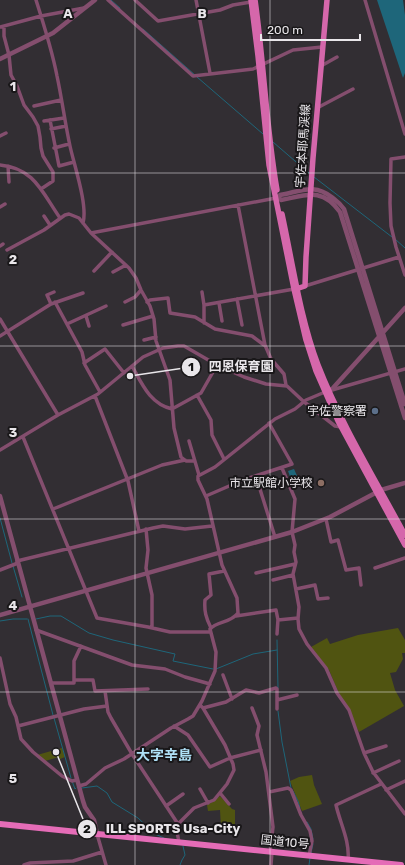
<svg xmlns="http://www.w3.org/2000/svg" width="405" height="865" viewBox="0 0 405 865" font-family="Rubik,'Noto Sans JP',sans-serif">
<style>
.green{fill:#505411}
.water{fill:#1e667a}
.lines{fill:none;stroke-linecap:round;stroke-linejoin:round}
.stream{stroke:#1e667a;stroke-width:1}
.minor{stroke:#844e6e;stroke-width:3.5}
.tertiary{stroke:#844e6e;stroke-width:4.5}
.primary{stroke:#d567ab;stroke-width:5.5}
.trunk{stroke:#e56cb7;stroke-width:6}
.grid{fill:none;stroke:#e9e6ea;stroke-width:1;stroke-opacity:0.55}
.service-dot{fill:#5c6f8a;stroke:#191719;stroke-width:1.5}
.education-dot{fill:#8d6e63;stroke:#191719;stroke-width:1.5}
.labels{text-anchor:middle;stroke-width:4;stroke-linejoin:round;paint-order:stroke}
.street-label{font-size:12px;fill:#e9e6ea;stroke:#191719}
.poi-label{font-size:12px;fill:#e9e6ea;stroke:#191719;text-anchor:end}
.quarter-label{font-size:14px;font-weight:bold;fill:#afe1f7;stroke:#191719}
.grid-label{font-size:13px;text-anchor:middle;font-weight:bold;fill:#e9e6ea;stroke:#191719;stroke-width:4;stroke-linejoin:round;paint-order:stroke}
.leader{fill:none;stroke:#e9e6ea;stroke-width:1.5}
.callout-dot{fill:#e9e6ea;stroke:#191719;stroke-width:1.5}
.mark-label{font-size:12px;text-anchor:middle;font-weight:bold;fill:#111}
.callout-label{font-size:13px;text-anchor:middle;font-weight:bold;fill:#e9e6ea;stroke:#191719;stroke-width:4;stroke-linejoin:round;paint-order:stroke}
</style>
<rect width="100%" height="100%" fill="#322e33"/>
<path class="green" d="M398,628L405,640V653H402L403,659L396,672L390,673L395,690L404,706L359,732L337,689L329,670L311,647L327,638L330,644L358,635Z
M62,748L65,757L60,759L59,757L45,761L37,755Z
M312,775L314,785L322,804L302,811L290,781L299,777Z
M220,796L232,809L235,810V829L221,827L220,810L208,811L207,805L214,801Z"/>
<path class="water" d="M377,0H403L405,15V73L403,78Z
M294,469L299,480L292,482L288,471Z"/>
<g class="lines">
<path class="stream" d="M111,0L120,8
M143,29L195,75
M197,77L263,134
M273,142L310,174
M314,177L392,237
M395,239L405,248
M0,518L12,563
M13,566L22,597
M28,619L53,715
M36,619L50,616H61L89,633L113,640L175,654L173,661L213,669
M0,621L13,619H27
M277,640L278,688
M216,669L253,654L277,650
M278,711L282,742L291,788
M54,718L71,778
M72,781L75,789L76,788
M82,788L97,786L107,793L112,802L138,818L155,834L164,838
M293,791L298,801L300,808
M307,822L311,829L313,839
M311,853L313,844
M180,865L182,860L185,855L183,846
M309,865L310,858"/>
<path class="minor" d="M36,0C44,25 52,50 57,76C62,99 65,123 70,146C74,165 88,205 83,223
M108,0L193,76L253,69L293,50L322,47
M135,0L158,21L220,10L233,5L251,2
M196,0L210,73
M365,0L405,134
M4,26V36L9,55L11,75L17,86L24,105L33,117L38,126L40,137L41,148L43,156L53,172V181L41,189
M0,27L41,16L84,8
M321,66L337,57
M34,106L61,100
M317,108L353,89
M50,120L59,166L74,162
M44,121L64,118
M51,129L66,126
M0,136L6,133
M54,148L69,144
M405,157L391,159L390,203L391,226L396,247L405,275
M0,165C34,168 42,192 60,218
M8,166L9,182
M238,205L265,345L271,359L284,374L286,385
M0,207L5,204
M44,216L50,225
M91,233L276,198
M0,246L3,244
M7,250L44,230L65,215L69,214L79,218L91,233L129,268L136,278L141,290L150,306L154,319L156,341L170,380L174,428L181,457L186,461H195
M94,271L112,252
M113,272L126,265
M305,286L399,257
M202,292L204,305V323
M237,299L242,325
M55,302L82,352L85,365L100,392
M125,302L135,297L141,290
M147,302L150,300L168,298L170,313L195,317L215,329L252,336L264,345
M219,303L222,321
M51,304L47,295L54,292
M204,305L294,289
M86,316L89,326
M0,319L58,415
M67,324L106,306
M123,325L153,316
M0,336L51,304L83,293
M144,340L156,337
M84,363L105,349L124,373
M132,366C142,384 150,404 172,409L201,393L217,365
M332,390L405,369
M197,395L211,420L212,435L224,459
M95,396L128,481L139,531
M23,437L97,618L148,627L170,632H210
M189,441L199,475
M0,450L58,415L98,394L143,357L163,348L178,346H184L217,365L244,377L266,384L287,386L303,401L335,426L341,427
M282,468L295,499L292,532L295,545L294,552L296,562L293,574L299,607L298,619L299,629L307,644L326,668L337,693L349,710L364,753L373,772L405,814
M258,477L259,486L275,537
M206,496L243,480L292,464L269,423
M53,509L162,465L185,460
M326,519L331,542L338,540L346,570L359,568L361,585
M146,529L148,550L146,568L152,595V628
M17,561L153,528L163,526L185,529L212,526
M375,568L405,558
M0,570L18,563
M256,573L295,564
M273,580L293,575
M296,589L315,585L318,599L328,598
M236,616L276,610L278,620L298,618
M211,628C206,618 204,611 205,600L211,595L209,574L224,571
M36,630L132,665L165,669L185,677L210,684
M277,634L278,619
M0,658L10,704L16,717L21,739L33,752L62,776L72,781L77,780
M223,675L232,699
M74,680H93L95,691L148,689
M51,683H74V661L81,646
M105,691L108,712L111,718L132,754L178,824
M277,700L297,695
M203,708L226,702L246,690L259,693L276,688L277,689V709
M252,708L259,726L257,735L266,772L272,819L273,827L270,852
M18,726L84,709L107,706
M174,726L188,735L210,767L230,758L261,750
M364,753L386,746
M373,773L399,761
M79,786L86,784L105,768L124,759L171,728L188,719L193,716L202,701L215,671L216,652L210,629C217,621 231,623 238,613L237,598L222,565L207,499L198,480V476L215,467L275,419L295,409L306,400L325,392
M200,789L208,803
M386,790L405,781
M269,792L288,788L291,790L301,815L310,831L312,841L309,856
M220,793L229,804
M166,806L183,794
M97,834L106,865
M179,842L176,827L178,824L194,808L214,800L227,784L234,770L233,764L225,745L203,708L200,705
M348,860C350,841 340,823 336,805L381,784
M24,865L30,863L73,861L102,852
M271,865L272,852"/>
<path class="tertiary" d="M0,59L53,33L95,0
M278,197L281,200C307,195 322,187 340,212L405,418
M278,197L280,195C302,191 314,183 333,198C337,201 341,205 344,209L405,404
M327,392L333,388L405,308
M0,496L83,801L85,807L94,820L97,834
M0,615L292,532L330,517L381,490L405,483"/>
<path class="primary" d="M251,0L258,56L269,165L294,289L306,340L316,371L338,421L405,545
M255,0C264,63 266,127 277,190
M282,214C293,265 300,317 318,365C341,424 375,479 405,535
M296,289L305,286L306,257L313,158L327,0"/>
<path class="trunk" d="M0,824L401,865"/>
</g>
<path class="grid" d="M135,0V865M270,0V865M0,173H405M0,346H405M0,519H405M0,692H405"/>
<circle class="service-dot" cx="375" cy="411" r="4"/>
<circle class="education-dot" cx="321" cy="483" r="4"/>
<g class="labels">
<g class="street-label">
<text transform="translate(303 146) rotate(-86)" y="4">宇佐本耶馬渓線</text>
<text transform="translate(285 842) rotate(6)" y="4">国道10号</text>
</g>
<g class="poi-label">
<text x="367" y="415">宇佐警察署</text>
<text x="313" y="487">市立駅館小学校</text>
</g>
<g class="quarter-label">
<text x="164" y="760">大字辛島</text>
</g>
</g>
<g class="grid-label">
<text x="68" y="18">A</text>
<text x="202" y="18">B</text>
<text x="13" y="91">1</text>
<text x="13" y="264">2</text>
<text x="13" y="437">3</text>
<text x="13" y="610">4</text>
<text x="13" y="783">5</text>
</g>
<path class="leader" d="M130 376L191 367M56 752L87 829"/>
<g class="callout-dot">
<circle cx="130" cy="376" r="4"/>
<circle cx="56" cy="752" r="4"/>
<circle cx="191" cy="367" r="10"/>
<circle cx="87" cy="829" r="10"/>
</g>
<g class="mark-label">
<text x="191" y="371">1</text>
<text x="87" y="833">2</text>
</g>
<g class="callout-label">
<text x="241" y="371">四恩保育園</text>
<text x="173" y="833">ILL SPORTS Usa-City</text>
</g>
<path d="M261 34v6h99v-6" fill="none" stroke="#e9e6ea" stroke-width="2"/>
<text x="267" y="34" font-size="12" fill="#e9e6ea" stroke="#191719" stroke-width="3" paint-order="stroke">200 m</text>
</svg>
